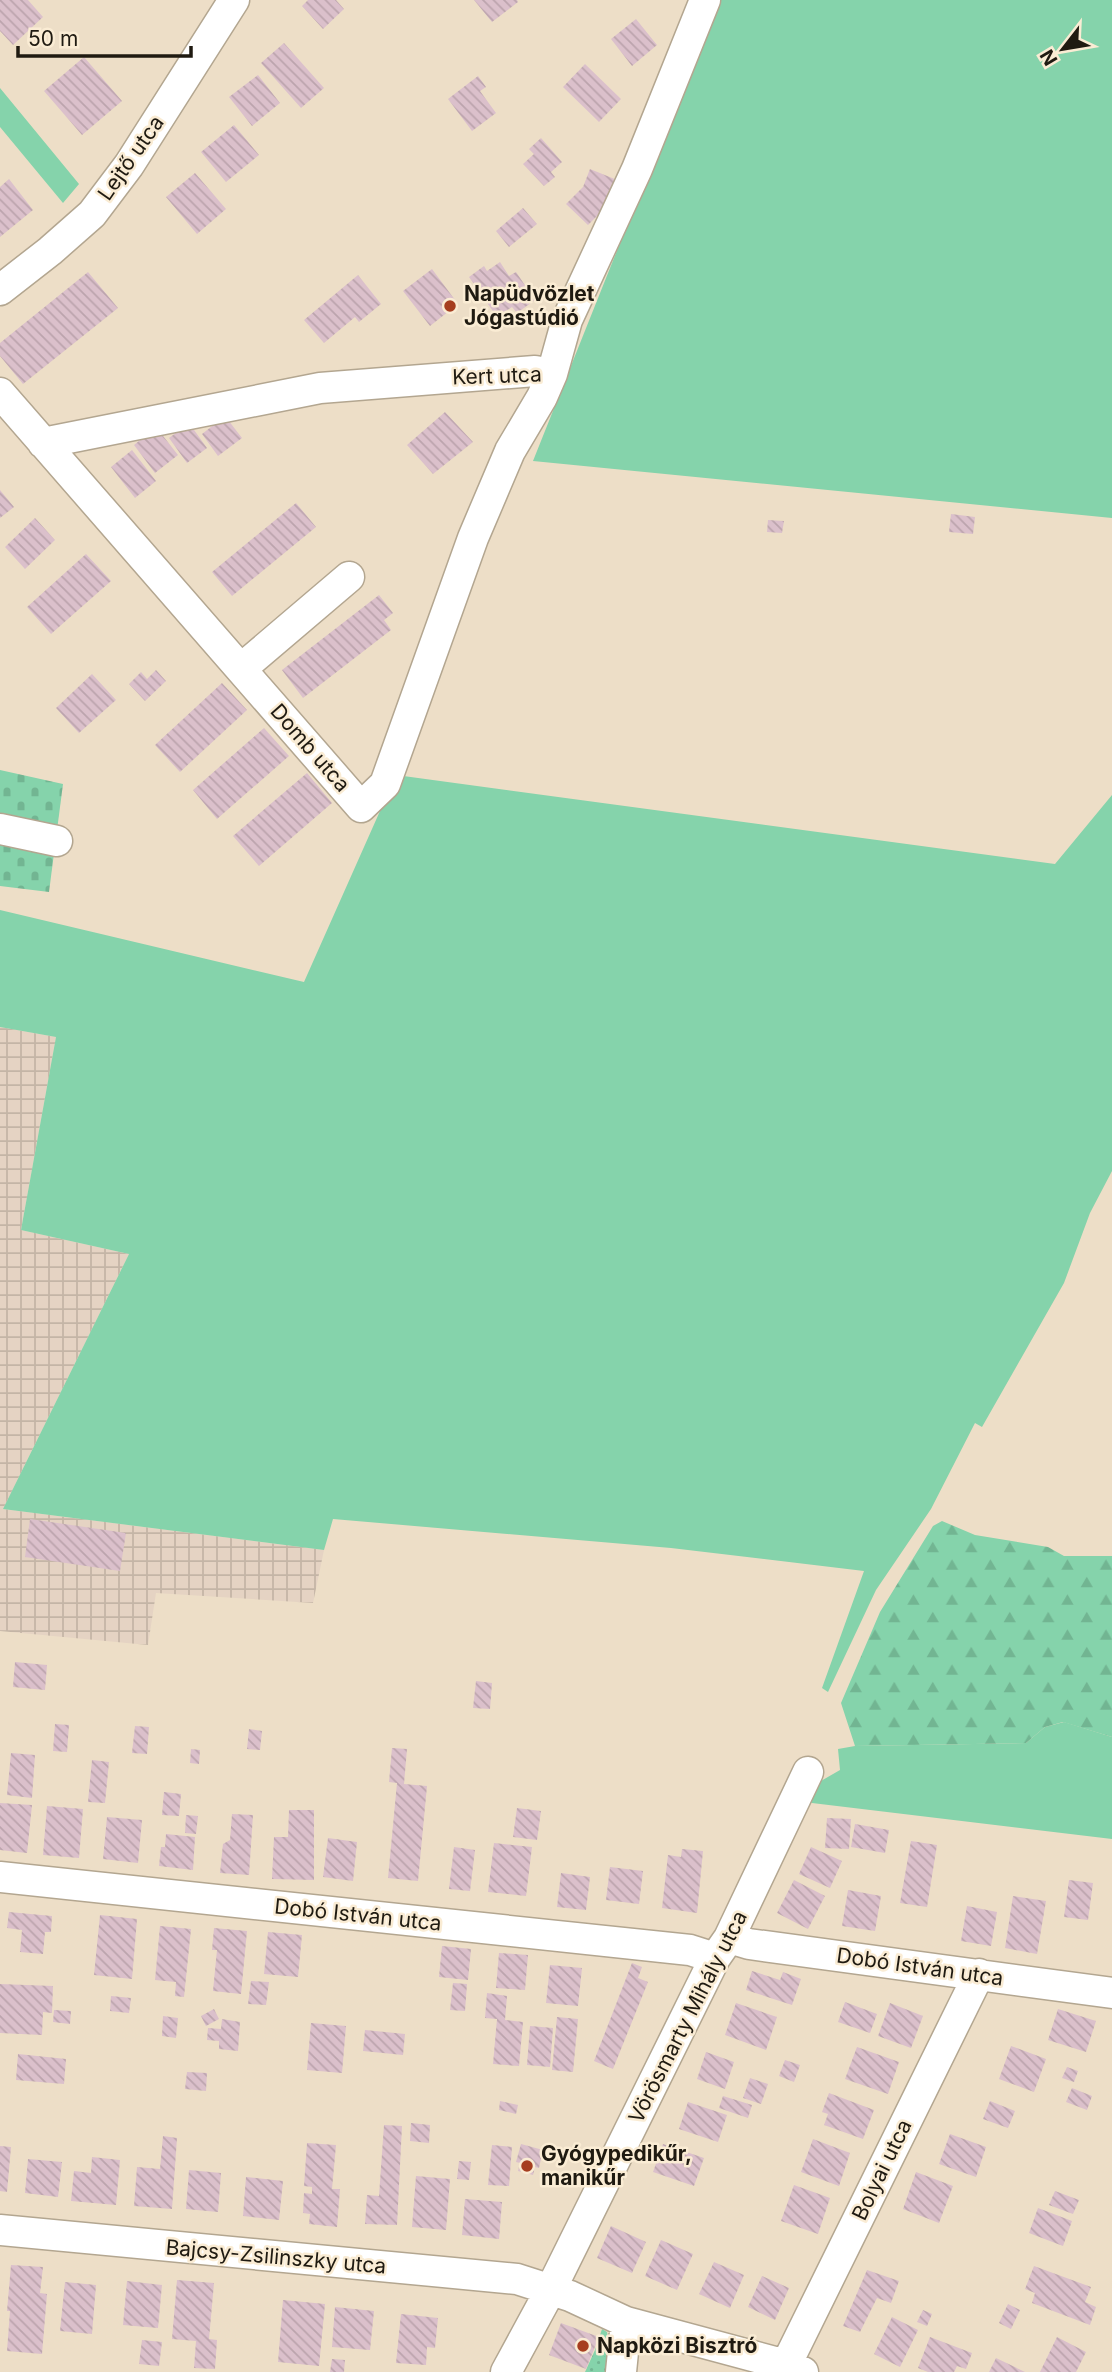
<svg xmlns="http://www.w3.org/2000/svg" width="1112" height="2372" viewBox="0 0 1112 2372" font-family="Inter,sans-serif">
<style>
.industrial{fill:url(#industrial-grid)}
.grass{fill:#85d3ab}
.forest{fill:url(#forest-firs)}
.cemetery{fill:url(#cemetery-stones)}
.park{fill:url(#park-dots)}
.building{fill:url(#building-back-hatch)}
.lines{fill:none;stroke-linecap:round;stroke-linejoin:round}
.minor-casing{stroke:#b3a690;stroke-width:33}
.minor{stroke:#fff;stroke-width:30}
.poi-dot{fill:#a63e1f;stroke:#faecd4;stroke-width:2.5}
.labels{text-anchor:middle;stroke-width:5;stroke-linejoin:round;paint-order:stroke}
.street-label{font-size:21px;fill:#1f1a11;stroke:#faecd4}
.poi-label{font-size:21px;font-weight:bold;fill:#1f1a11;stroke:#faecd4;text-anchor:start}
</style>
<defs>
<pattern id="industrial-grid" width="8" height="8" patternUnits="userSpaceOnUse" patternTransform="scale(1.75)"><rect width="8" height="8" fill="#e5d3c3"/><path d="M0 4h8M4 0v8" fill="none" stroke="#c4b5a6"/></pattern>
<pattern id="forest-firs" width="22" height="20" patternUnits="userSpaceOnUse" patternTransform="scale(1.75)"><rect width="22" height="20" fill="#85d3ab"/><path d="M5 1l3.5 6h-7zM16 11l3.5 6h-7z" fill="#72b592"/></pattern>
<pattern id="cemetery-stones" width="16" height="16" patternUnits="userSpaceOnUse" patternTransform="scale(1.75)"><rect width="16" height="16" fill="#85d3ab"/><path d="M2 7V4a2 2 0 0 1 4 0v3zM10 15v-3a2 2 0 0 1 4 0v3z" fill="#72b592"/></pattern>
<pattern id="park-dots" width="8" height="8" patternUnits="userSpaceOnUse" patternTransform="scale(1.75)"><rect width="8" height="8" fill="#85d3ab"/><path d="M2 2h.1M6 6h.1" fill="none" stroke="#72b592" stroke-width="1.8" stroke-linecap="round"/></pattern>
<pattern id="building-back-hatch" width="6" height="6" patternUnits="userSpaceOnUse" patternTransform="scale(1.75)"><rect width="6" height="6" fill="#dbc0cb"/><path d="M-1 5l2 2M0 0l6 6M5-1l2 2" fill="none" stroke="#bca4ad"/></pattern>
</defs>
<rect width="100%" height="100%" fill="#eddec7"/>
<path class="industrial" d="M0,1027L56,1037L21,1230L129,1254L3,1509L324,1550L313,1603L156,1593L148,1645L0,1631Z"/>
<path class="grass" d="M717,0H1112V518L533,461Z
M0,88L79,184L63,203L0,127Z
M396,775L1055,864L1112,795V1171L1090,1213L1064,1283L982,1427L975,1423L931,1509L876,1590L828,1692L822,1688L864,1571L671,1548L333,1519L324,1550L3,1509L129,1254L21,1230L56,1037L0,1027V910L304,982Z
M1064,1722L1112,1737V1839L812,1803L801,1796L814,1785L840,1770L838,1749L855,1746L1026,1743L1045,1727Z
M602,2329L607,2332L612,2358L611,2372L595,2350Z"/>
<path class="forest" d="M942,1521L975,1535L1048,1547L1064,1556H1112V1737L1063,1722L1045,1727L1026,1743L855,1746L841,1703L880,1612L933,1526Z"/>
<path class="cemetery" d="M0,770L63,784L49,892L0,886Z"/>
<path class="park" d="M595,2350L610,2360L609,2372H585Z"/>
<path class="building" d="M0,0H28L43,17L13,45L0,31Z
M308,0H336L344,9L323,29L302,6Z
M474,0H517L518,2L492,22Z
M636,19L657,45L632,66L611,39Z
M284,43L324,88L301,108L261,63Z
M84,57L122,101L82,135L44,91Z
M585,64L621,99L599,122L563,87Z
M258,75L280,103L252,126L229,97Z
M478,76L486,87L480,91L496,113L472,131L448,99Z
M234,125L259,155L226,182L201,152Z
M541,138L562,162L551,172L555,177L544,186L523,164L534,154L529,149Z
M590,169L617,180L607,206L588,225L566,204L583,187Z
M195,173L226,209L197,234L166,197Z
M9,179L33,210L0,237V187Z
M523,208L537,224L509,247L496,231Z
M500,262L509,276L516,272L535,300L517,313L512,307L497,317L469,277L484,266L487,271Z
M432,269L458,304L430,326L403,291Z
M88,272L118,308L23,384L0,356V343Z
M358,275L381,304L359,322L355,317L324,343L304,320Z
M445,412L473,442L433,474L407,445Z
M225,416L242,438L218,456L202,434Z
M189,423L207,448L187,463L169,438Z
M156,427L178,455L155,473L134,445Z
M132,450L156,481L135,498L111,467Z
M0,490L14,507L0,518Z
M296,503L316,527L232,596L212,572Z
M951,514L975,517L973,534L949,532Z
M35,518L55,540L25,569L5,547Z
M768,520L784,521L782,533L767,532Z
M86,554L111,581L51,634L27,607Z
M379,595L393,613L384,620L391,630L303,698L282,670Z
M156,670L166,681L145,701L129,684L141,672L147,679Z
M92,674L116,700L79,733L56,708Z
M222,683L247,710L180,772L155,745Z
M264,728L289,756L217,819L193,790Z
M307,773L332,803L259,866L233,836Z
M30,1519L126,1533L120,1571L25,1557Z
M15,1662L47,1665L45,1690L13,1687Z
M476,1681L492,1683L490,1709L473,1708Z
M55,1724L69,1725L67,1752L53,1751Z
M135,1726L149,1727L147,1754L132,1753Z
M249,1729L262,1731L260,1750L247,1749Z
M392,1748L407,1749L404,1784L427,1786L418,1881L388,1878L397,1783L389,1782Z
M191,1749L200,1750L199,1764L190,1763Z
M11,1753L35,1755L32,1798L7,1795Z
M92,1760L109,1762L105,1803L88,1802Z
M164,1792L181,1794L179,1816L162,1815Z
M0,1803L32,1805L27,1853L0,1850Z
M47,1806L83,1809L79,1858L43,1855Z
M517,1808L541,1811L537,1840L513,1837Z
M289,1810H314V1880L272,1879L274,1837H288Z
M232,1814L253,1815L249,1875L220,1873L223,1844L230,1840Z
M186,1815L198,1816L196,1834L185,1833Z
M107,1817L142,1820L138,1863L103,1859Z
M827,1818L851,1819L849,1849L825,1848Z
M855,1824L889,1830L885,1853L851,1847Z
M166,1834L195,1837L193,1870L159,1866L161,1847H165Z
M328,1838L357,1842L353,1881L323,1877Z
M911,1841L937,1845L927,1907L900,1903Z
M494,1843L532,1847L526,1896L488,1892Z
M454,1847L475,1850L470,1891L449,1889Z
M811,1847L842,1861L830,1888L799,1874Z
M682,1849L703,1851L697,1913L662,1908L668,1855L681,1857Z
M610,1867L643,1871L639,1904L606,1900Z
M561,1873L590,1877L586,1910L557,1907Z
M794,1880L825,1896L808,1929L777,1913Z
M1069,1880L1093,1883L1088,1920L1064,1917Z
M848,1890L881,1896L875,1931L842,1926Z
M1013,1896L1046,1901L1037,1954L1005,1948Z
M967,1906L997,1912L991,1946L961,1941Z
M9,1912L52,1916L51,1932H45L43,1954L20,1952L22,1930L7,1928Z
M100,1915L137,1919L132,1979L94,1975Z
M160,1926L191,1929L184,1997L175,1996L176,1982L155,1980Z
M214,1928L247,1931L241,1994L213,1991L217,1950H212Z
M268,1932L302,1935L298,1977L264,1974Z
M442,1946L471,1949L468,1980L439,1977Z
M499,1953L528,1955L525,1990L496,1988Z
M632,1963L642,1967L638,1978L648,1982L613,2069L594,2061Z
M550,1965L582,1968L578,2006L546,2003Z
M752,1971L780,1980L783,1972L801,1979L792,2005L746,1990Z
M251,1981L269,1982L266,2005L248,2004Z
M453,1983L467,1984L465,2011L450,2010Z
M0,1984L53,1986L52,2013L43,2012L42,2035L0,2033Z
M487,1993L507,1996L505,2020L523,2022L519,2066L493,2064L497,2019L485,2018Z
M111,1996L131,1998L129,2013L110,2011Z
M845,2002L877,2014L870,2033L838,2022Z
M736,2003L777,2017L766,2050L725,2035Z
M890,2003L923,2016L911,2048L878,2036Z
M214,2009L219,2019L206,2026L201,2016Z
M1058,2009L1096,2021L1086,2052L1048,2040Z
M54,2010L71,2011L70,2024L53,2022Z
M163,2016L178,2018L176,2038L162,2036Z
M557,2017L578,2019L573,2072L552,2070Z
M222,2019L240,2022L238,2051L219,2049V2041L207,2040L208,2028L221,2029Z
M311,2023L346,2026L342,2073L307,2070Z
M530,2026L553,2028L550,2067L527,2065Z
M365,2030L405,2034L403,2055L363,2051Z
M1011,2046L1046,2059L1034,2092L999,2079Z
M857,2047L899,2062L888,2094L845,2079Z
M706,2052L734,2062L725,2089L697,2079Z
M18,2054L66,2059L64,2084L16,2080Z
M785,2060L800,2065L794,2082L779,2076Z
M1067,2067L1078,2071L1074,2082L1062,2078Z
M187,2072L207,2073L206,2091L185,2089Z
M750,2078L768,2084L761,2104L743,2098Z
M1072,2088L1092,2096L1087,2110L1066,2102Z
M829,2093L874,2110L863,2139L824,2125L828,2114L822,2112Z
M723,2096L752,2105L748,2118L719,2108Z
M500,2101L518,2105L516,2114L499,2110Z
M990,2101L1015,2111L1008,2128L983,2119Z
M688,2102L727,2115L718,2142L679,2129Z
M411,2123L430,2125L429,2143L410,2141Z
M384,2125L402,2126L397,2225L365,2224L367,2195L379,2196Z
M950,2134L986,2147L976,2177L939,2164Z
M163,2136L177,2138L172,2209L134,2206L137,2167L160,2169Z
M813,2139L850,2153L839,2186L801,2172Z
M307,2143L336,2145L332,2189H340L337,2227L309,2224L310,2214L303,2213L304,2193L312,2194V2187L304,2186Z
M521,2144L543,2150L539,2168L535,2167L533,2175L518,2171L520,2163L516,2162Z
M663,2144L704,2158L694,2186L653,2172Z
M492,2145L512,2147L509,2186L488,2185Z
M0,2146L11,2147L7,2192L0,2191Z
M92,2157L120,2160L116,2205L71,2201L74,2171L91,2173Z
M28,2159L62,2162L58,2197L25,2193Z
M459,2161L471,2162L469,2180L457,2179Z
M189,2170L221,2173L218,2212L186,2209Z
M916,2172L953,2186L939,2223L903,2209Z
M416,2176L450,2179L446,2230L412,2227Z
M246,2177L283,2181L279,2220L243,2216Z
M794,2185L830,2198L818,2234L781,2221Z
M1055,2191L1079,2200L1073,2214L1049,2205Z
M465,2199L502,2202L499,2239L462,2235Z
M1038,2208L1072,2221L1063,2246L1029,2233Z
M611,2226L646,2242L632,2273L597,2258Z
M661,2240L693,2254L677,2290L645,2276Z
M714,2262L744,2275L730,2308L699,2294Z
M11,2265L43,2267L40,2293L47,2294L42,2354L7,2351L10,2311H7Z
M1034,2266L1091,2287L1085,2302L1096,2307L1090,2325L1032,2303L1035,2293L1025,2289Z
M867,2270L899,2281L891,2303L877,2298L860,2332L843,2326Z
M762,2276L789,2288L775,2320L748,2307Z
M177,2280L214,2283L209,2339L217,2340L215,2369L194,2368L196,2341L172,2339Z
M127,2281L162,2285L158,2328L123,2325Z
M65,2282L96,2285L92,2334L60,2331Z
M283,2300L325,2304L319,2366L278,2362Z
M1008,2304L1020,2310L1011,2329L999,2323Z
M335,2307L374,2311L370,2350L332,2347Z
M923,2310L932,2314L927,2326L917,2322Z
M401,2314L438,2318L435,2348L427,2347L426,2365L396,2363Z
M892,2317L918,2330L900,2367L874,2354Z
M561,2323L599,2337L586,2369L549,2355Z
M930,2337L972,2353L966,2369L957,2366L954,2372H928L918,2368Z
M1057,2337L1086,2352L1076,2372H1040Z
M142,2340L162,2342L159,2366L139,2364Z
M996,2358L1025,2372H989Z
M332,2359L345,2360L344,2372H330Z"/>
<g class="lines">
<defs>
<path id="minor" d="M0,290L50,251L92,214L129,165L234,0
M0,393L361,807L385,784L473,538L510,451L542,397L552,374L567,320L637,169L705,0
M43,443L320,388L535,371L552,374
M242,668L349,577
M0,829L57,841
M0,1877L690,1950L715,1958
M729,1938L749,1944L1112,1993
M0,2230L517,2279L570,2296L626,2322L786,2365L803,2372
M786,2365L979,1974
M506,2372L551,2289L715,1958L729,1938L808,1772
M621,2372L626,2322"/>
</defs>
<use href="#minor" class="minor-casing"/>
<use href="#minor" class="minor"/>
</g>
<g class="poi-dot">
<circle cx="450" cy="306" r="7"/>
<circle cx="527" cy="2166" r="7"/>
<circle cx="583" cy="2346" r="7"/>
</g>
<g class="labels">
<g class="street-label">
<text transform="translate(131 158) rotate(-55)" y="7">Lejtő utca</text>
<text transform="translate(497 376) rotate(-2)" y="7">Kert utca</text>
<text transform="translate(310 748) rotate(49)" y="7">Domb utca</text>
<text transform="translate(358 1915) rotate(6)" y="7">Dobó István utca</text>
<text transform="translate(920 1967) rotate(8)" y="7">Dobó István utca</text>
<text transform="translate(688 2017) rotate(-63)" y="7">Vörösmarty Mihály utca</text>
<text transform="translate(882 2170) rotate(-64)" y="7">Bolyai utca</text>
<text transform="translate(276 2257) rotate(5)" y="7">Bajcsy-Zsilinszky utca</text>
</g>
<g class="poi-label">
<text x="464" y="301">Napüdvözlet<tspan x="464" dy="24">Jógastúdió</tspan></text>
<text x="541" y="2161">Gyógypedikűr,<tspan x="541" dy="24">manikűr</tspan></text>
<text x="597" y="2353">Napközi Bisztró</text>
</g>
</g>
<g transform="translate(1063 49) rotate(239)" stroke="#faecd4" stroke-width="5" paint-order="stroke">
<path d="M0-5L12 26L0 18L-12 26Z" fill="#1f1a11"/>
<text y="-10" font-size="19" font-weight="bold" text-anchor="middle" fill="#1f1a11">N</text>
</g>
<path d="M18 46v10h173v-10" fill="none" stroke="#1f1a11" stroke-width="3.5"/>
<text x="28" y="46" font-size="21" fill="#1f1a11" stroke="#faecd4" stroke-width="5" paint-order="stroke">50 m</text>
</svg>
